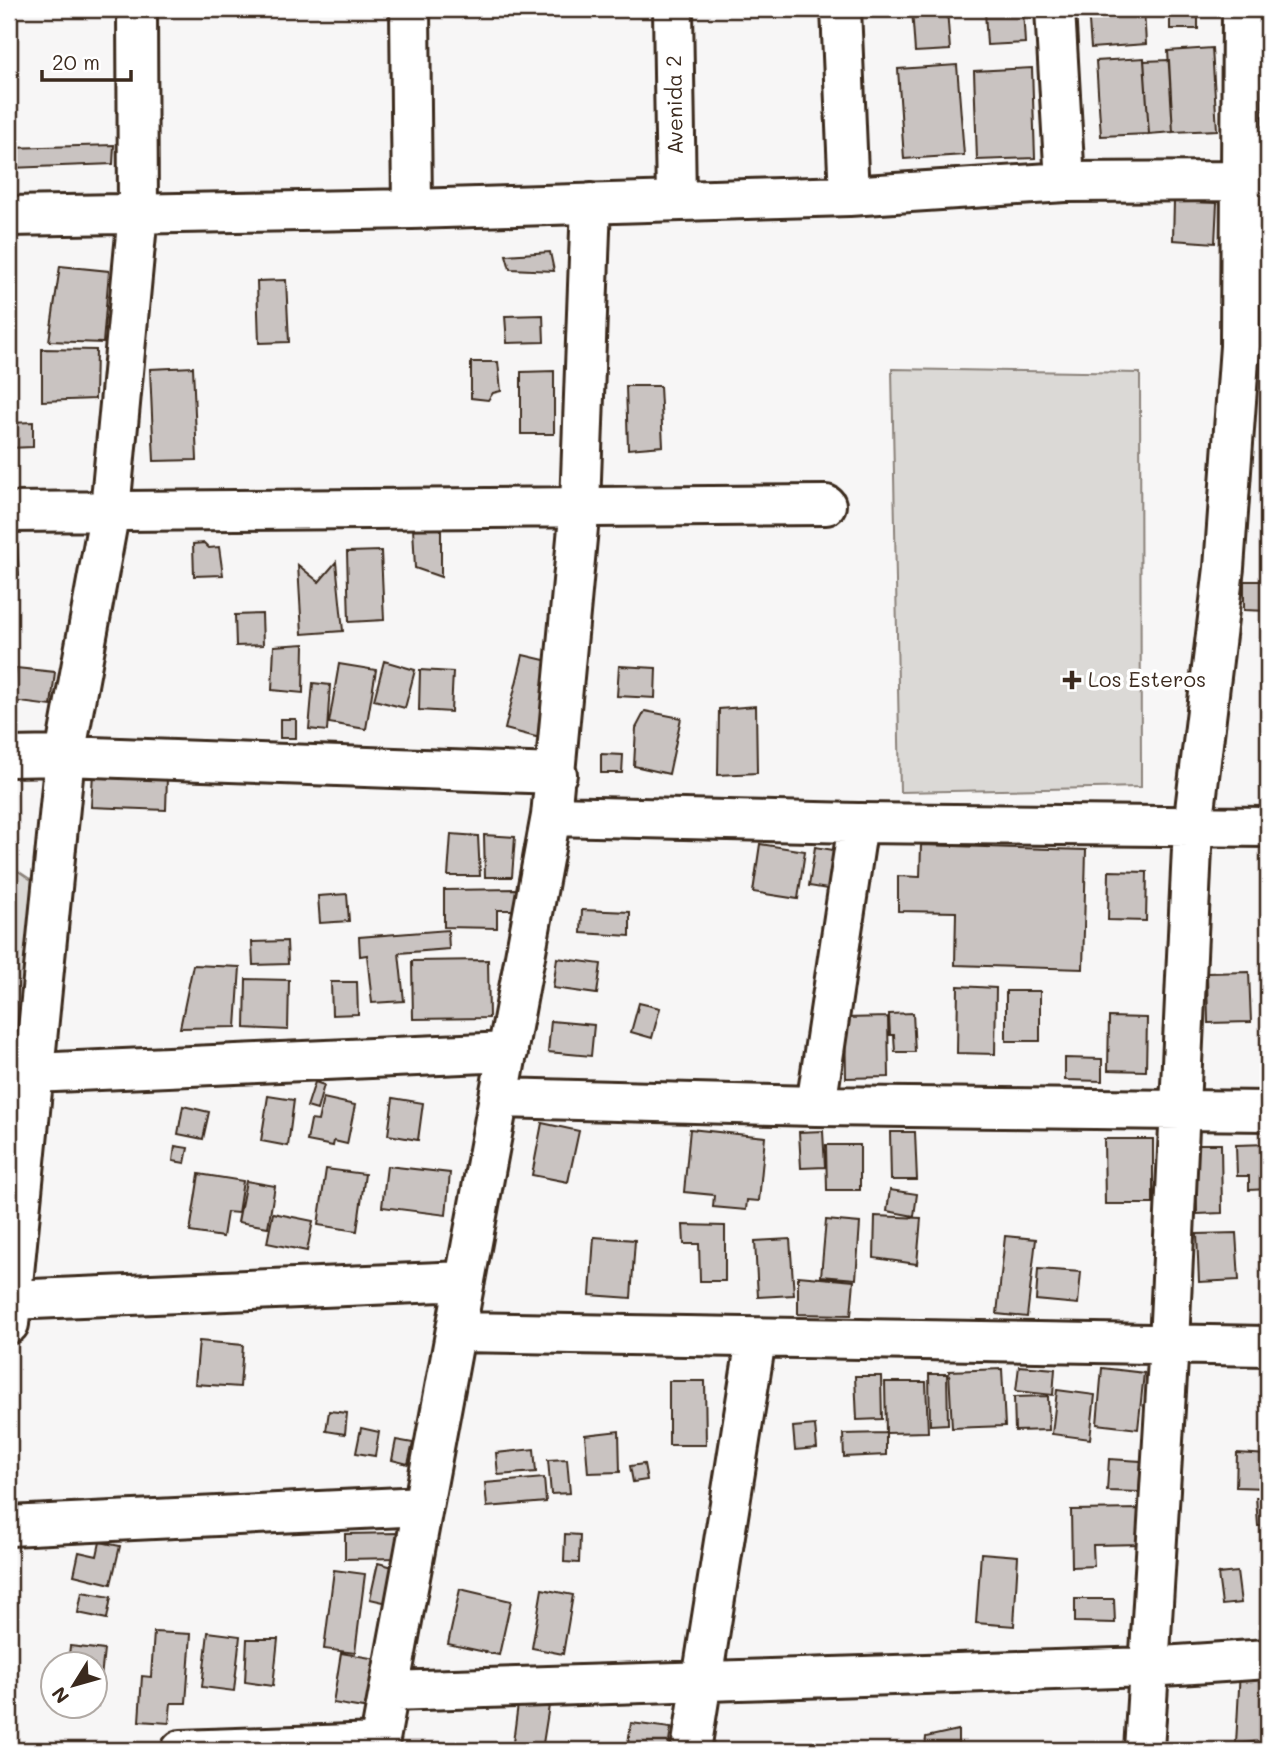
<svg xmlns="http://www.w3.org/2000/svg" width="1277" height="1759" viewBox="0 0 1277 1759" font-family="Mali,sans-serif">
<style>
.green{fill:#dbd9d6;stroke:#8b827a;stroke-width:2}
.building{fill:#c9c3c1;stroke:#3b2a1e;stroke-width:2}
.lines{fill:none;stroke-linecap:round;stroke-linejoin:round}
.minor-casing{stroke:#3b2a1e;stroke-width:44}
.minor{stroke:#fff;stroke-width:38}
.poi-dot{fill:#3b2a1e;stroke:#fff;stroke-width:2.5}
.labels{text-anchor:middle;stroke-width:7;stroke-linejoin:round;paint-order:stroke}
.street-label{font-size:21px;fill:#3b2a1e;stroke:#fff}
.poi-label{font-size:21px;fill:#3b2a1e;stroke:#fff;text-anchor:start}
</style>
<rect width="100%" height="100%" fill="#f7f6f6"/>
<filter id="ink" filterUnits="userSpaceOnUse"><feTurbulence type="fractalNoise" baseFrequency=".0143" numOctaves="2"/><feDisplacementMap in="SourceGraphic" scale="14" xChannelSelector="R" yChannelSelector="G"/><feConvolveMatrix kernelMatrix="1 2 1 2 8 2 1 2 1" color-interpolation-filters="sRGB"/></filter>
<g filter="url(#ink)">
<path class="green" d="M892,369L1140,373L1141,787L900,792Z
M9,865L30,879L46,865L30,1049L9,1048Z"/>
<path class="building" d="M912,9H947L950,50L915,52Z
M1023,9L1025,43L987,45L985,11Z
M1088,9H1144L1146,44L1091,48Z
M1170,9H1198V29H1170Z
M1212,48L1217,130L1173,132L1168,51Z
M1144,58L1149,134L1101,136L1096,61Z
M1169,60L1173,132L1149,134L1144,61Z
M957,65L964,155L904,159L898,69Z
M1032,68L1035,158L977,160L974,71Z
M114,145L113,164L10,168L9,162V148Z
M1259,161L1268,162V200H1259Z
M1174,201L1217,203L1215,243L1173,240Z
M550,252L554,271L510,269L506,255Z
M60,266L109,271L103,343L49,341Z
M286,280L289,342L259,343L257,281Z
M543,315L544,342L507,343L505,316Z
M42,349L96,350L95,399L42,401Z
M471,362H498L501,391L493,393L488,400L471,398Z
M193,367L197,460L154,461L150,369Z
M554,371V434H521V372Z
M626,386H660L663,446L628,449Z
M33,422V447L9,448V423Z
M441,527V577L415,568L413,528Z
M204,543L209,548L219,547L223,575L194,576L193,544Z
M9,544L17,545L19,575L9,574Z
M381,551L384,620L349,622L347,552Z
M336,562L343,631L302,634L298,565L319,582Z
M1244,581H1268V611L1244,610Z
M262,614L263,645L236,646L235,615Z
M304,644L303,693L272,690L274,646Z
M523,655L557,663L540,738L505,729Z
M384,661L415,670L405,708L374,700Z
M339,664L376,670L366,729L329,723Z
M619,666L656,668L655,698L617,696Z
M16,668L55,672L51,706L12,701Z
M420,670L453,672L451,712L419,710Z
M313,683L330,685L327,731L309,729Z
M756,706L757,773L718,775L719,709Z
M645,711L681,718L669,774L634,766L636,728Z
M280,719H296V738H280Z
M601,754L623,755L622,773H601Z
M93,773L167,777L166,810L91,807Z
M451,834L478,836L480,876H448Z
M484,835L515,837L512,877H485Z
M760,844L805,851L798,899L753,892Z
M921,845L1086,850L1083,969L955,965L956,912L898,911V876L920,877Z
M815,847L840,851L834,890L809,886Z
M1109,871L1147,872L1146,921L1108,920Z
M516,889V910H497V928L444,927V890Z
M347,894L349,921L320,923L318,896Z
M582,910L630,912V936L581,933Z
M448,930L449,949L399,953L404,1001L372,1003L367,955L360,956L359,937Z
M287,941L288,964L253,965L252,942Z
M557,958L601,964L597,994L553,988Z
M488,960L489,1018L413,1019L412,961Z
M193,965L240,967L236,1027L180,1028Z
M1249,972L1251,1022L1208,1023L1207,973Z
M246,979L289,980L288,1030L245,1028Z
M331,982H357L358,1014L332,1015Z
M958,986L996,988L995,1054L957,1053Z
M1006,991H1040V1041H1006Z
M639,1003L660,1008L652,1038L631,1032Z
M913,1013L915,1052H895L894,1035H890L889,1014Z
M888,1017L889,1077L846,1078L845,1018Z
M1109,1017L1147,1018L1146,1071L1108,1070Z
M551,1021L594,1025L591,1056L548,1052Z
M1065,1058L1102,1059V1081L1065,1080Z
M315,1082L324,1085L317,1110L307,1107Z
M268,1096L294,1100L288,1146L261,1141Z
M323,1098L355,1105L347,1144L334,1141L333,1146L307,1141L311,1120L318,1121Z
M393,1098L423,1103L418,1140L388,1135Z
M183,1106L209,1112L203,1139L178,1134Z
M542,1123L579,1131L568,1182L532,1175Z
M690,1129L765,1137L759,1201L747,1200L746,1210L713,1207L714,1195L684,1192Z
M823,1131L825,1167L801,1168L799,1132Z
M890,1132H915L917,1180H891Z
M1104,1139H1153V1204H1105Z
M1196,1144H1221L1222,1213L1197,1214Z
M1268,1144V1189L1249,1190V1176H1237L1236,1145Z
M826,1145H860V1190H827Z
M175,1146L188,1148L185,1163L173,1161Z
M387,1166L450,1173L446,1215L382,1207Z
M326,1169L365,1174L357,1231L318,1225Z
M199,1174L243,1181L238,1213L227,1212L223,1237L190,1232Z
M246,1181L275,1186L268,1227L238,1222Z
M890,1190L917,1194L914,1216L887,1211Z
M273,1213L313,1221L307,1251L267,1243Z
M875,1216L921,1218L917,1264L874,1258Z
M826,1220L860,1223L856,1279L821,1276Z
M683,1225L725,1226V1281H700L699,1244H684Z
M1236,1233L1239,1280L1199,1282L1197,1234Z
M1005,1236L1036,1239L1027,1317L997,1314Z
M594,1237L635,1240L631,1298L590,1295Z
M790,1239L794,1295L758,1297L755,1241Z
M1038,1269L1081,1272L1078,1304L1036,1300Z
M798,1276L854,1281L851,1315L798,1314Z
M199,1341L243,1345L240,1387L195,1384Z
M1019,1366L1055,1369L1053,1395L1016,1391Z
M1102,1368L1144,1373L1138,1429L1097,1424Z
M1002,1369L1005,1426L952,1428L949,1371Z
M929,1374H947L948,1424L930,1425Z
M855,1376H881L882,1419L857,1420Z
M669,1381H705L706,1445H669Z
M885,1382H926L928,1432L886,1433Z
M1057,1390L1095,1395L1090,1439L1052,1434Z
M1048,1396L1049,1430L1015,1431L1014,1397Z
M329,1411L347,1413L345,1434L326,1431Z
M815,1425L817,1448L795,1450L793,1427Z
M361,1428L379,1432L375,1456L356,1453Z
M619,1431L620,1472L588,1473L585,1435Z
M886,1433V1455L844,1457L843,1434Z
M396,1440L413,1443L408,1464L392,1460Z
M534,1449L536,1472L498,1475L496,1453Z
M1237,1453L1268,1455V1488L1236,1487Z
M567,1459L570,1493L551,1494L548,1460Z
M1109,1459L1141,1461L1139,1492L1107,1491Z
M644,1464L647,1480L633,1482L630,1466Z
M544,1478L546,1502L487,1507L485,1483Z
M1256,1497H1268V1526H1258Z
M1141,1509L1142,1544L1093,1545L1094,1566L1072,1567L1071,1510Z
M398,1533V1558L345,1559V1534Z
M565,1534L580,1535L579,1563L564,1562Z
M100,1542L120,1546L111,1584L74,1575L79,1552L97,1556Z
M981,1553L1018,1556L1014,1626L976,1623Z
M378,1563L397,1568L388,1603L370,1599Z
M334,1570L365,1574L355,1653L324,1649Z
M1237,1572L1241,1603L1222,1605L1218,1574Z
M460,1589L511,1601L499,1655L448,1644Z
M542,1589L573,1595L563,1654L532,1648Z
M82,1592L111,1597L107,1619L78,1613Z
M1075,1599H1114L1115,1623L1075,1622Z
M154,1632L191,1634L186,1703H171L169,1723L139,1721L142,1676L151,1677Z
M208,1632L240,1636L234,1691L202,1687Z
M247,1639H278L273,1686L245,1682Z
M70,1646L104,1650L98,1706L94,1705V1664H68Z
M341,1653L377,1659L369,1709L333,1703Z
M1268,1668V1740L1236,1744L1240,1670Z
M551,1693L542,1750H512L518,1704Z
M631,1723L671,1728L668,1750H627Z
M958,1730V1750H925L926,1737Z"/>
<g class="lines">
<defs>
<path id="minor" d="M410,9L412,209
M673,9L676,201
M841,9L849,196
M1055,9L1065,182
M9,216L412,209L849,196L1065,182L1241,181
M9,512L826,505
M9,757L65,756L557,774
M551,816L858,823L1268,827
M10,1074L508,1052
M499,1098L816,1106L1268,1111
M816,1106L858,823
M9,1300L465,1281
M9,1324L65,756L110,510L138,213L137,9
M456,1332L1268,1346
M9,1526L423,1506
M389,1691L1148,1667L1268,1659
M181,1750L379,1743
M378,1750L551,816L580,506L591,203
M691,1750L756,1339
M1144,1750L1169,1343L1193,827L1224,568L1240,346L1242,9"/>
</defs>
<use href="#minor" class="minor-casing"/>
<use href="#minor" class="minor"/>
</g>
</g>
<path class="poi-dot" d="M1068.5 669.5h7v7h7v7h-7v7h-7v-7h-7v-7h7z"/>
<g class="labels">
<g class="street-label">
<text transform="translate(675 105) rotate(-91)" y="7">Avenida 2</text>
</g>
<g class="poi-label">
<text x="1088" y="687">Los Esteros</text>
</g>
</g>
<rect width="1277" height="1759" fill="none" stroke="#fff" stroke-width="35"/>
<rect x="18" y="18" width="1242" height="1724" fill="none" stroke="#3b2a1e" stroke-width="2.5" filter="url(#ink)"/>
<g transform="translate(74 1685) rotate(233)"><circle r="33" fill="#ffffff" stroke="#b1aaa5" stroke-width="2"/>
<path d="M0-5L12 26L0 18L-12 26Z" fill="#3b2a1e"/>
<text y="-10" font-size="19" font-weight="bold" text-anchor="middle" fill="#3b2a1e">N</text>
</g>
<path d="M42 70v10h89v-10" fill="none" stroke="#3b2a1e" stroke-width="3.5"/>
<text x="52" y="70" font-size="21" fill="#3b2a1e" stroke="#ffffff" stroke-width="5" paint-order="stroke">20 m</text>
</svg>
